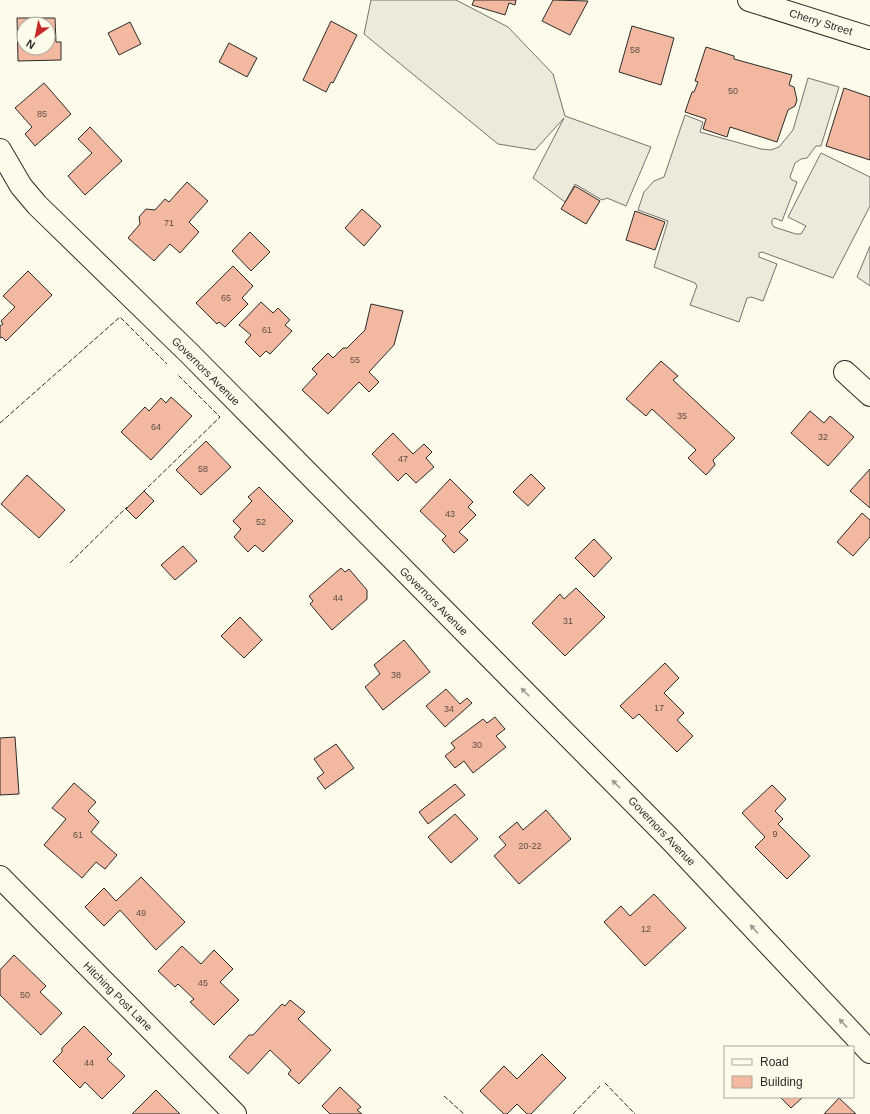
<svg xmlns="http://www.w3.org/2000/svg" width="870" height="1114" viewBox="0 0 870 1114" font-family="Arial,sans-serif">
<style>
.parking{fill:#eceadb;stroke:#74746e}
.building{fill:#f2b8a0;stroke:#2b2b2b;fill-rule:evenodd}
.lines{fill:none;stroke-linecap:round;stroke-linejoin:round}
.minor-casing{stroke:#2b2b2b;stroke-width:24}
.secondary-casing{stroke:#2b2b2b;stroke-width:24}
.minor{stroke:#fdfbea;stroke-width:22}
.secondary{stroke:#fdfbea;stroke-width:22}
.fence{stroke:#2b2b2b;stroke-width:1;stroke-dasharray:5 2;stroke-linecap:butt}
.oneway{fill:#9e9d94}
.labels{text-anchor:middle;stroke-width:3;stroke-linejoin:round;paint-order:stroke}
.number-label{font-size:9px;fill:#5d4e48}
.street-label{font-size:11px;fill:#2b2b2b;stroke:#fdfbea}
</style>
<rect width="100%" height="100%" fill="#fdfbea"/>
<path class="parking" d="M371,0H456L508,27L553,74L565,116L651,147L626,206L607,198L602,200L575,184L565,202L533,178L564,118L535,150L498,144L364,34Z
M808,78L839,87L821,146H816L807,158L801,159L795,163L790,177L792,180L797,182L782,221L774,218L772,220V224L774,227L796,234H801L806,226L788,217L821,153L870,177V206L833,278L762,252L759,253V257L777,264L763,301L751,297L747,298L739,322L690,305L697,286L695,283L654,267L668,221L638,210L644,192L654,181L664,177L685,115L703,122L700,132L761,149L771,150L779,147L793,130Z
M870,246V286L857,277Z"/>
<path class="building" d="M474,0H516L515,5L509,3L505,15L472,5Z
M553,0L588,1L570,35L542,21Z
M17,18H55L56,42H61V60L18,61ZM24,24H48V48H24Z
M331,21L357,35L333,83L331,82L326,92L303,80Z
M130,22L141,44L119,55L108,33Z
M632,26L674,38L661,85L619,72Z
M229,43L257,58L247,77L219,62Z
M706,47L734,56V59L792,75L789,85L794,87L797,100L795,106L788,110L777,142L730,127L727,137L703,129L706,119L685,112L692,92H694L698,82L695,81Z
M44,83L71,114L35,146L25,134L32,127L15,108Z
M844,88L870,97V160L826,146Z
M90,127L122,161L85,195L68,176L92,153L78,139Z
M187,182L208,201L189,222L199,232L180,253L170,244L154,261L128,238L140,224L139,217L146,209L155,210L165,199L169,202Z
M575,186L600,201L586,224L561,209Z
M362,209L381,226L364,246L345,228Z
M635,211L665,222L655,250L626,240Z
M250,232L270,252L251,271L232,251Z
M233,266L253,286L242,298L248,304L225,327L219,322L217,324L196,303Z
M28,271L52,295L6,341L2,337L0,338V326L3,324L1,321L15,307L3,296Z
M261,302L273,313L278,308L290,320L285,325L292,331L270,354L266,351L260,357L245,342L251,335L239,325Z
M371,304L403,311L394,345L369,372L379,382L369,392L359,382L328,414L302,390L317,374L312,369L328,353L333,358L343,348H347L365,330Z
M661,361L678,376L673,380L735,438L713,460L715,465L706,475L688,458L696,450L652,409L646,416L626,399Z
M171,397L192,416L151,460L121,432L145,407L149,411L161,398L166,403Z
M810,411L824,423L830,416L854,437L828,466L791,433Z
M393,433L413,454L424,444L432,452L426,458L434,467L416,483L406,473L398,481L372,454Z
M206,441L231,467L201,495L176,470Z
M870,469V508L850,491Z
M531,474L545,488L528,506L513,492Z
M27,475L65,510L39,538L1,504Z
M450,479L473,502L468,507L476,515L459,532L468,540L454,553L442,540L446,536L420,511Z
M259,487L293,521L263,552L255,545L248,552L234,537L241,529L233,521L252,501L248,497Z
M144,491L154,501L136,519L126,509Z
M862,513L870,520V537L853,556L837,542Z
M594,539L612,558L594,577L575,558Z
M183,546L197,561L175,580L161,565Z
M341,568L345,572L349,569L367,590V599L332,630L310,604L313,601L309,596Z
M576,588L605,617L565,656L532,623L560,594L564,599Z
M240,617L262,640L244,658L221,636Z
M404,640L430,672L383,710L365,687L380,674L374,665Z
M665,663L679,678L664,693L684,713L677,720L693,736L677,752L639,714L633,719L620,706Z
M446,689L460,704L467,698L472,703L445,727L426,706Z
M495,717L505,729L496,736L506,747L473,773L464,761L455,768L445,756L455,748L451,743L483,719L487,723Z
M15,737L19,794L0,795V738Z
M336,744L354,768L325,789L317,778L324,773L314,759Z
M74,783L96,802L88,811L99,822L91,832L117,855L105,869L96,862L82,878L44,845L66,819L52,808Z
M455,784L465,795L428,824L419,812Z
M772,785L786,799L775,811L783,819L778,824L810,856L787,879L755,847L765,837L742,813Z
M546,810L571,839L519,884L494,856L506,845L499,837L517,822L523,830Z
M455,814L478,839L451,863L428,837Z
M141,877L185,922L156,950L120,910L104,926L85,907L104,888L116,901Z
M654,894L686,928L645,966L604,922L621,906L630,916Z
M182,946L201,964L214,950L233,969L220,982L239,1000L214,1025L190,1002L194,999L178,984L175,987L158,971Z
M14,955L46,986L40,992L62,1013L41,1035L0,995V970Z
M290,1000L305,1012L298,1019L331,1050L299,1084L288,1074L291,1070L270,1050L248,1074L229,1057L249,1035H253L282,1004L285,1006Z
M84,1026L112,1054L107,1059L125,1076L102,1099L85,1082L80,1088L53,1061L62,1052V1048Z
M542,1054L566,1078L531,1114H527L517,1104L507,1114H504L480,1091L504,1066L517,1079Z
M340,1087L361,1107L357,1110L362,1114H330L322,1106Z
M156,1090L180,1114H132Z
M780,1097H803L791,1108Z
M839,1098L856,1114H824Z"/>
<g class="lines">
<defs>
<path id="minor" d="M0,150L21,186L37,205L189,353L669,838L870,1052
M845,372L870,395
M0,877L235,1114"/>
<path id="secondary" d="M749,0L870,38"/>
</defs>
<use href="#minor" class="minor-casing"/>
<use href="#secondary" class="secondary-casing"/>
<use href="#minor" class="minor"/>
<use href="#secondary" class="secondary"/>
<path class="fence" d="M0,423L120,317L167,364
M143,492L220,417L177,374
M70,563L127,507
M605,1083L635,1114
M444,1096L464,1114
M573,1114L600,1086"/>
</g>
<defs><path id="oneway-solid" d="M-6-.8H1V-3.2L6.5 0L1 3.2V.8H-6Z"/></defs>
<g class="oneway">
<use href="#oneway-solid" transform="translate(525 692) rotate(-135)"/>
<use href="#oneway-solid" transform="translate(616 784) rotate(-135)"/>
<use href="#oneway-solid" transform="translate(754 929) rotate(-133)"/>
<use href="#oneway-solid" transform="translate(843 1023) rotate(-133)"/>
</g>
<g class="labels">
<g class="number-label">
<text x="635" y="53">58</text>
<text x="733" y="94">50</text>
<text x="42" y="117">85</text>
<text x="169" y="226">71</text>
<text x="226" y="301">65</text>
<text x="267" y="333">61</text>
<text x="355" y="363">55</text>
<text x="682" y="419">35</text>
<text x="156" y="430">64</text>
<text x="823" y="440">32</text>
<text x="403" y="462">47</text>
<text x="203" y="472">58</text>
<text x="450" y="517">43</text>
<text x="261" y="525">52</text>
<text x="338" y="601">44</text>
<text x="568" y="624">31</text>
<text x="396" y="678">38</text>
<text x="659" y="711">17</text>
<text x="449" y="712">34</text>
<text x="477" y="748">30</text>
<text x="775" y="837">9</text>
<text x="78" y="838">61</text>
<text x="530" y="849">20-22</text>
<text x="141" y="916">49</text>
<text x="646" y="932">12</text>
<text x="203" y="986">45</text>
<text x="25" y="998">50</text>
<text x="89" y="1066">44</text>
</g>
<g class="street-label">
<text transform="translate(821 22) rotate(17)" y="4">Cherry Street</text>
<text transform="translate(206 371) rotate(45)" y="4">Governors Avenue</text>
<text transform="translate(434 601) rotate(45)" y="4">Governors Avenue</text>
<text transform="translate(662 831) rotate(46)" y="4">Governors Avenue</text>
<text transform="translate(118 996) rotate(45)" y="4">Hitching Post Lane</text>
</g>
</g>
<rect x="724" y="1046" width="130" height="52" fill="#fdfbea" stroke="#a9a89e"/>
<rect x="732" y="1059" width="20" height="6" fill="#fdfbea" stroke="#a9a89e"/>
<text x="760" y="1066" font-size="12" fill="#2b2b2b">Road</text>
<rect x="732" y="1076" width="20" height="12" fill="#f2b8a0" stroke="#a9a89e"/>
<text x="760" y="1086" font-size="12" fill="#2b2b2b">Building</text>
<g transform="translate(36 36) rotate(213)"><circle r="19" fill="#fdfbea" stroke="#a9a89e"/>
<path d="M0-3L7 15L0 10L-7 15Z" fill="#c62828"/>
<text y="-6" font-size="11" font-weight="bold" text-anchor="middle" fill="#2b2b2b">N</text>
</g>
</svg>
